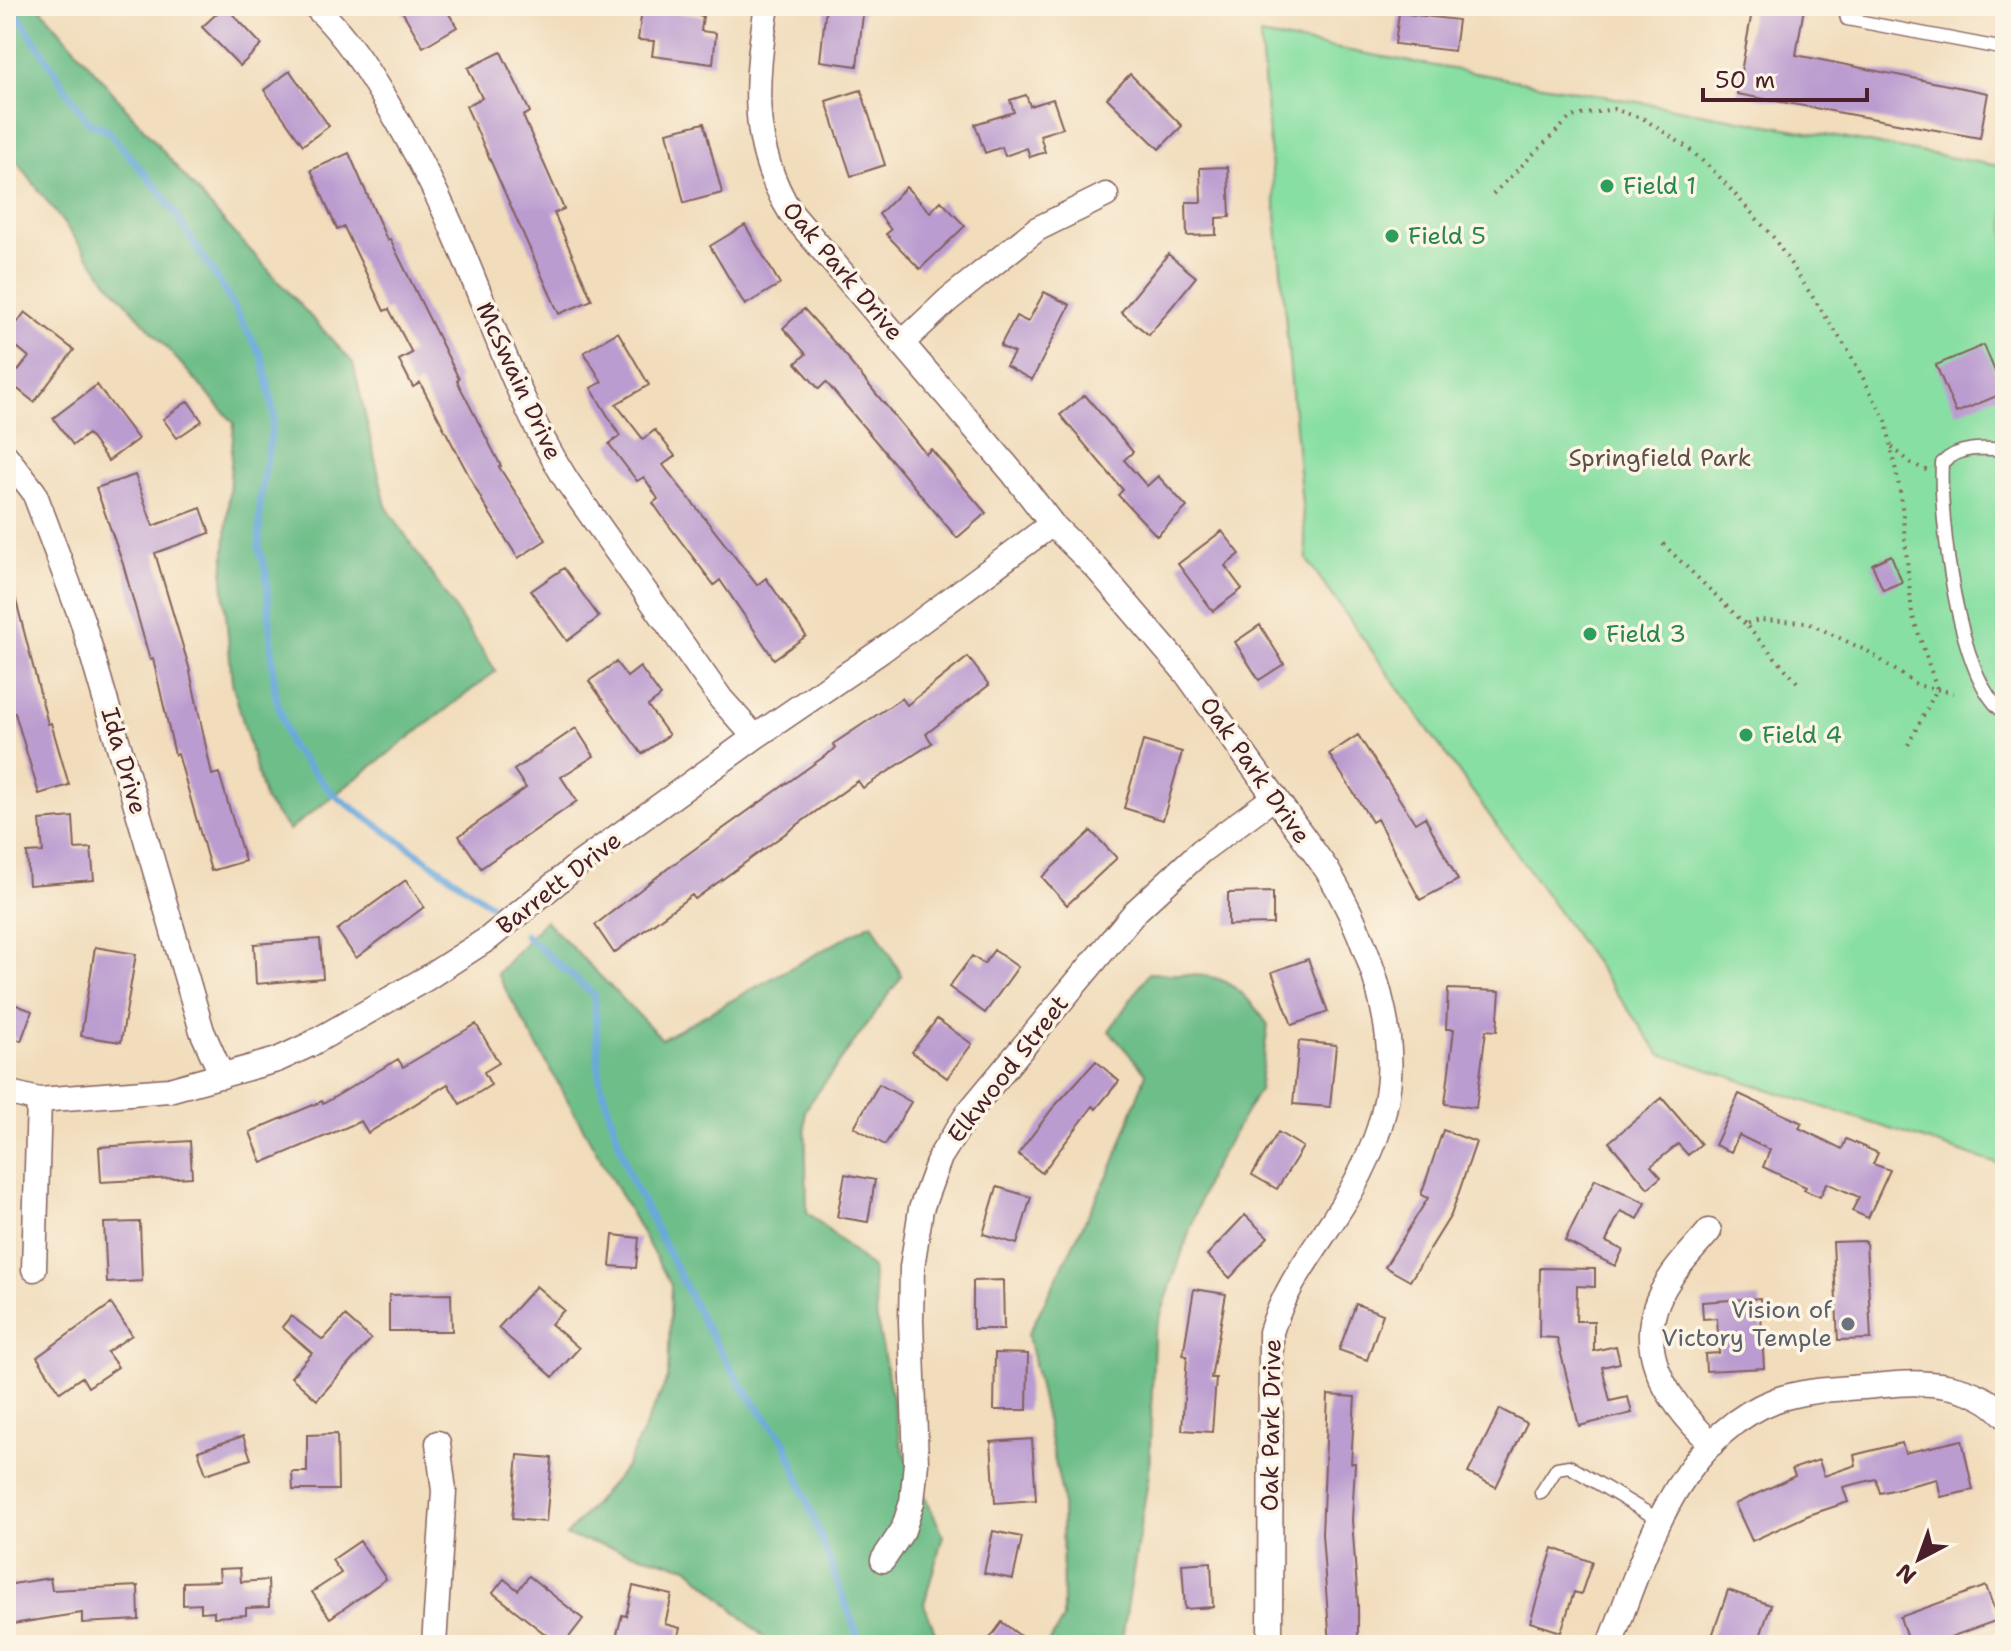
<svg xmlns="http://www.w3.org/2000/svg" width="2011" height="1651" viewBox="0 0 2011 1651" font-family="'Shantell Sans',sans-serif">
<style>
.green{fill:#88dfa3;stroke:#697f67;stroke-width:2}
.forest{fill:#6ebe89;stroke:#5c6e5a;stroke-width:2}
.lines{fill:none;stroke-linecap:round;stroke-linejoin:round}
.stream{stroke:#69a9dc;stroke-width:7}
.building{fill:#bb9cd0}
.service-casing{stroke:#84615d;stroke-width:15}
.minor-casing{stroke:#84615d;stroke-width:27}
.path{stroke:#84615d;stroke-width:4;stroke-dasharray:2 6;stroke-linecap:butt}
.service{stroke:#fff;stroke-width:12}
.minor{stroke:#fff;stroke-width:24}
.leisure-dot{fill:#2e9e5b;stroke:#fcf5e5;stroke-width:3}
.worship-dot{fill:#6b7280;stroke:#fcf5e5;stroke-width:3}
.labels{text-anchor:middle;stroke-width:7;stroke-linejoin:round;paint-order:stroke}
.leisure-label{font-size:24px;fill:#27864d;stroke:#fcf5e5;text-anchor:start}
.street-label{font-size:24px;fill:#4a1f2b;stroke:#fcf5e5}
.park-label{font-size:24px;fill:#5a4f49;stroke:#fcf5e5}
.worship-label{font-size:24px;fill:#5b616d;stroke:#fcf5e5;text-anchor:end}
</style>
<rect width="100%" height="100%" fill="#fcf5e5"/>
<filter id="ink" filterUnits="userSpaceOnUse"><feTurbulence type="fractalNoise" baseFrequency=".0125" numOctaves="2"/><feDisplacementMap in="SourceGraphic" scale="16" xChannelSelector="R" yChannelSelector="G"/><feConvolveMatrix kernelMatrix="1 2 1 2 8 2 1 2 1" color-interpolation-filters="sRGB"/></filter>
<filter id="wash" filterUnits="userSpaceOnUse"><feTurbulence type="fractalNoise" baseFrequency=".006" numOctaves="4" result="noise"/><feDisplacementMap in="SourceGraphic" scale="32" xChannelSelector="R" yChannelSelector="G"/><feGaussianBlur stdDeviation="1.8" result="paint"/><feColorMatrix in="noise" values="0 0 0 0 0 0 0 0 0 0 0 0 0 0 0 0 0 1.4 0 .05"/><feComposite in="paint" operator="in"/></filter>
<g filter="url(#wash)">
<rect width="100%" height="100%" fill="#f1dcbb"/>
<path class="green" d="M1260,35L2005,167V1156L2001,1165L1660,1054L1307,560Z"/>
<path class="forest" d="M6,6H39L208,204L353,363L386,506L496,671L289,830L265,801L232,682L223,579L234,423L108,282L6,147Z
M545,920L662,1039L872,923L902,976L805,1110L807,1212L872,1268L877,1320L901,1445L943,1535L924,1604L940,1645H772L688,1567L566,1536L626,1467L668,1378L671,1285L497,974Z
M1149,973C1213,977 1228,967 1268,1025L1259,1090L1208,1177L1154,1335L1149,1474L1121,1645H1048L1063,1619L1062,1494L1028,1335L1114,1163L1146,1073L1109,1031Z"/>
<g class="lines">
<path class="stream" d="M12,6L87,121L108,131L162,194L222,286L263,359L274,416L260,500L259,549L266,572L275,693L290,746L333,794L497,909
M525,935L594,995L600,1082L630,1177L704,1324L741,1385L785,1442L861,1645"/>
</g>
<g id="blocks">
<path class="building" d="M225,6L262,45L240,66L202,27Z
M399,6H444L457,27L423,47Z
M826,6H864L857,66L820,61Z
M1753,6L1804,8L1796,55L1988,93L1980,138L1737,94Z
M642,9L703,16L701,31L716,33L713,64L652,56L654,41L638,40Z
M1399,13L1458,20L1454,51L1395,44Z
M501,52L530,112L523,116L564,209L554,213L592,300L559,314L466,106L482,98L468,68Z
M290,71L329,126L303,145L264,90Z
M1130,74L1182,126L1159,149L1107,98Z
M861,90L885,165L851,176L826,101Z
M1026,95L1030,106L1053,99L1063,128L1040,135L1045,152L1030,157L1027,148L1005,156L1002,147L985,153L975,124L1014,112L1010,100Z
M704,123L722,193L684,203L667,132Z
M349,153L387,240L390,239L459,379L457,381L501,466L499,467L546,540L518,558L485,506L420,383L413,387L399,360L412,353L389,309L384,311L344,227L337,229L311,170Z
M1228,167L1230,217L1216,218V235L1187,236L1186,202H1201L1200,168Z
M906,187L930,212L941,201L965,226L920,269L886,234L891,230L879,214Z
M745,225L780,284L745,305L710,246Z
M1168,254L1196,277L1149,335L1121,312Z
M1044,292L1070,305L1032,380L1006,366L1014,353L1000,346L1016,316L1028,322Z
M804,309L850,360L849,361L926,454L931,449L986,513L957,538L826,382L819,389L796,363L806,354L783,328Z
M25,312L74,350L34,402L9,382L29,357L6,338Z
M618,332L649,385L616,404L643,439L655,430L675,456L663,465L757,585L766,578L806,636L774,659L720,580L714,585L667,523L653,503L658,499L644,477L637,481L609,444L620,436L591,388L602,382L584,352Z
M1984,345L2004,393L1956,413L1936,365Z
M97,385L138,439L108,461L88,434L73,445L53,418Z
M1085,395L1133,452L1124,460L1147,486L1158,476L1187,507L1157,536L1118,495L1123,490L1060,415Z
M188,401L202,421L177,438L163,419Z
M135,475L153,526L201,508L210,533L155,553L189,667L212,775L219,773L245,861L211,871L178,754L175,755L153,659L150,660L123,564L96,488Z
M1222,531L1240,554L1225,566L1242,589L1213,611L1178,564Z
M1891,555L1902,582L1883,590L1872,564Z
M564,568L599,617L567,641L531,591Z
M12,585L48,724L51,723L69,785L39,794L15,713L6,715V586Z
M1260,625L1284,664L1259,680L1235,642Z
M968,657L989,685L926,734L932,743L863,788L858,781L695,899L692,895L614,953L595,925L671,866L836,748L833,744L902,698L907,705Z
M616,662L627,677L640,667L661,696L648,706L669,735L642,754L589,681Z
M576,728L594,756L561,777L577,801L481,868L459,836L526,788L514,770Z
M1358,735L1415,823L1425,817L1458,880L1420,900L1377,819L1372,822L1329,754Z
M1143,741L1182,752L1163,820L1124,808Z
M73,817L75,849L91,848L94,880L29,885L27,853L43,852L40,820Z
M1091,831L1117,858L1067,905L1042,877Z
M406,880L424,907L356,958L337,930Z
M1273,892V924L1228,925V893Z
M320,939L323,978L256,984L254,944Z
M95,947L136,954L121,1042L81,1036Z
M994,950L1018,967L985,1013L949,987L972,956L984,964Z
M1308,959L1328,1012L1292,1025L1272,972Z
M1448,989L1500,991L1497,1031L1486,1030L1476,1108L1445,1104L1454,1029H1446Z
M6,1001L32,1011L21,1041L6,1035Z
M937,1019L972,1044L947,1078L912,1052Z
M476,1024L499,1063L484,1072L491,1085L460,1104L448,1084L368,1133L361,1121L262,1163L250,1132L322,1101L323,1104L398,1059L403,1067Z
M1299,1041L1336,1045L1330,1107L1293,1104Z
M1096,1061L1119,1081L1096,1109L1093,1106L1042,1173L1018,1154L1052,1109Z
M879,1084L911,1102L885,1145L854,1127Z
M1739,1094L1802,1123L1799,1128L1842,1149L1846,1139L1878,1153L1873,1164L1890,1170L1868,1218L1852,1211L1859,1197L1827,1183L1820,1197L1804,1190L1806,1187L1763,1167L1770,1150L1755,1143L1739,1135L1731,1152L1715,1145Z
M1662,1098L1701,1144L1688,1155L1678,1144L1651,1166L1661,1177L1648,1188L1609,1142Z
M1443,1130L1476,1142L1451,1215L1410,1281L1385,1267L1428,1198L1421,1195Z
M1278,1132L1303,1147L1277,1189L1252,1175Z
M190,1141L192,1177L101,1182L99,1147Z
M845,1174L875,1180L868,1222L837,1217Z
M1595,1179L1646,1203L1638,1219L1621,1211L1613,1226L1606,1242L1623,1250L1615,1266L1565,1241Z
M997,1187L1031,1197L1017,1244L983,1234Z
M1245,1215L1268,1237L1230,1278L1207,1255Z
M140,1222L142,1281L107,1283L104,1223Z
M613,1235L639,1238L636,1268L610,1266Z
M1866,1241L1871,1339L1838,1340L1833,1242Z
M1540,1268L1595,1269V1287L1577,1286L1576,1321H1594V1351L1616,1346L1620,1363L1602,1367L1610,1401L1628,1397L1632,1413L1579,1426L1557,1338L1539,1337Z
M1003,1280L1004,1329H973V1281Z
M536,1286L564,1310L551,1324L579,1348L553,1377L498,1328Z
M1194,1289L1226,1294L1211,1378H1216L1212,1432L1182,1430L1187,1356L1183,1355Z
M451,1294L452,1331H389V1295Z
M1760,1298L1764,1368L1706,1371L1705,1354L1719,1353L1717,1318L1703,1319L1702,1302Z
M111,1304L132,1335L107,1352L118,1367L88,1387L82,1377L60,1392L37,1357Z
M1356,1304L1383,1314L1367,1360L1339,1350Z
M291,1316L323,1340L345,1316L371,1339L317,1400L291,1377L312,1353L282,1327Z
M995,1353L1028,1354L1027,1410H994Z
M1328,1395L1355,1397L1351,1463H1355L1352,1520L1358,1604V1645H1330L1322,1534Z
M1500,1409L1527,1423L1496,1487L1468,1473Z
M337,1434L338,1490H293L292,1472H307V1435Z
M243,1436L251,1459L206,1474L198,1451Z
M1032,1439L1036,1500L995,1503L991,1442Z
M1962,1440L1973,1490L1941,1497L1937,1479L1880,1493L1876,1479L1843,1487L1848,1502L1809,1515L1752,1541L1735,1504L1795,1476L1792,1469L1819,1460L1824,1476L1856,1465L1854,1455L1902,1443L1905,1453Z
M518,1455L552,1458L546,1522L512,1519Z
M993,1531L1022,1537L1013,1579L984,1573Z
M360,1541L386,1579L330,1618L312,1592L341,1573L332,1560Z
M1553,1548L1592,1562L1581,1594L1574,1592L1561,1632L1530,1622Z
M1211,1562L1213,1607L1185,1609L1182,1564Z
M240,1568L241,1582L268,1580L269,1607L246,1608V1615L214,1617V1611L201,1612V1604L183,1605V1582L220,1581L219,1569Z
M529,1576L583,1619L563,1645H559L493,1593L504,1579L518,1590Z
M50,1578L52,1590L138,1586L139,1620L82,1623V1613L6,1625V1585Z
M633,1586L672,1595L665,1624L680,1628L676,1645H614L622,1615L626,1616Z
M1986,1586L1998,1620L1928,1645H1909L1900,1617Z
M1728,1590L1771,1605L1757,1645H1709Z
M1002,1622L1032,1645H985Z"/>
</g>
</g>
<g filter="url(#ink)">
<use href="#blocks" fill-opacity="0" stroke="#84615d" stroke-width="2"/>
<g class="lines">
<defs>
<path id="service" d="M1844,6L1847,19L2005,49
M2005,450C1982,448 1959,446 1942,463C1939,517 1958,682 2005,713
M1541,1493L1557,1468L1569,1466L1661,1521"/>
<path id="minor" d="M315,6C345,35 366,68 387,103C414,148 439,196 459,244C493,324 520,407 567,481L721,699L755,737
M767,6C755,81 749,146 791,213L1013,473L1052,524L1098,570L1186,673L1327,870C1344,898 1357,926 1368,957C1403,1053 1396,1119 1342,1206C1316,1248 1286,1284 1271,1332L1270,1645
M902,343L948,300L1037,229L1106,195
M6,456L34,492L82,620L202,1031L222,1076
M6,1092L39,1100L169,1090L277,1060L309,1045L427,978L489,938L578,865L755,737L881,651L1052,524
M1709,1231C1696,1247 1680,1262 1669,1280C1627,1343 1665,1399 1712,1444
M34,1269L39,1100
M883,1560L903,1530L912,1502L916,1463L911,1321L912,1267L921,1209L940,1157L968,1113L1136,911L1201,851L1273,798
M434,1645L444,1491L438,1443
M1610,1645C1644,1556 1677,1437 1776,1400C1809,1388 1850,1389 1885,1385C1925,1380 1977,1384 2005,1416"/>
</defs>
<use href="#service" class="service-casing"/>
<use href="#minor" class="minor-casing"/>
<path class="path" d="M1493,194L1571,117L1613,109L1644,119L1688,148L1716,173L1773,237L1849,352L1886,421L1901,496L1912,614L1937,689L1907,747
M1892,447L1911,463L1928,471
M1663,544L1745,624
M1797,682L1745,624L1759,620L1806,622L1869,652L1917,685L1954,693"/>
<use href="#service" class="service"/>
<use href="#minor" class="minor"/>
</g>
</g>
<g class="leisure-dot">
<circle cx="1607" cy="186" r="8"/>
<circle cx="1392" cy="236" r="8"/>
<circle cx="1590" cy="634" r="8"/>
<circle cx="1746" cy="735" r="8"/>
</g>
<circle class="worship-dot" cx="1848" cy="1324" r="8"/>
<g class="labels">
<g class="leisure-label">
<text x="1623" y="194">Field 1</text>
<text x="1408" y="244">Field 5</text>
<text x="1606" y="642">Field 3</text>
<text x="1762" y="743">Field 4</text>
</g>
<g class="street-label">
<text transform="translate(843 271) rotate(50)" y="8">Oak Park Drive</text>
<text transform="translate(519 381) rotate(65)" y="8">McSwain Drive</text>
<text transform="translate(124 761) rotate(74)" y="8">Ida Drive</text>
<text transform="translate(1255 770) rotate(55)" y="8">Oak Park Drive</text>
<text transform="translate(559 883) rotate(-38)" y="8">Barrett Drive</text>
<text transform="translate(1008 1069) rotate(-52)" y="8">Elkwood Street</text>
<text transform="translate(1271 1425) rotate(-89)" y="8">Oak Park Drive</text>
</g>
<g class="park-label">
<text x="1660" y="466">Springfield Park</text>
</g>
<g class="worship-label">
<text x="1832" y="1318">Vision of<tspan x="1832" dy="28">Victory Temple</tspan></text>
</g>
</g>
<rect width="2011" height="1651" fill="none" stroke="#fcf5e5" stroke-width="32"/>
<g transform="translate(1919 1559) rotate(221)" stroke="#fcf5e5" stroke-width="6" paint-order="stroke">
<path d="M0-6L14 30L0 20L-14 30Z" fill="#4a1f2b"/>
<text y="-12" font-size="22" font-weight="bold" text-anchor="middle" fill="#4a1f2b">N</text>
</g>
<path d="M1703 88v12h164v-12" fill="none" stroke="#4a1f2b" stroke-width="4"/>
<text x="1715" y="88" font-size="24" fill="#4a1f2b" stroke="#fcf5e5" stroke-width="6" paint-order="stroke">50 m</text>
</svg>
